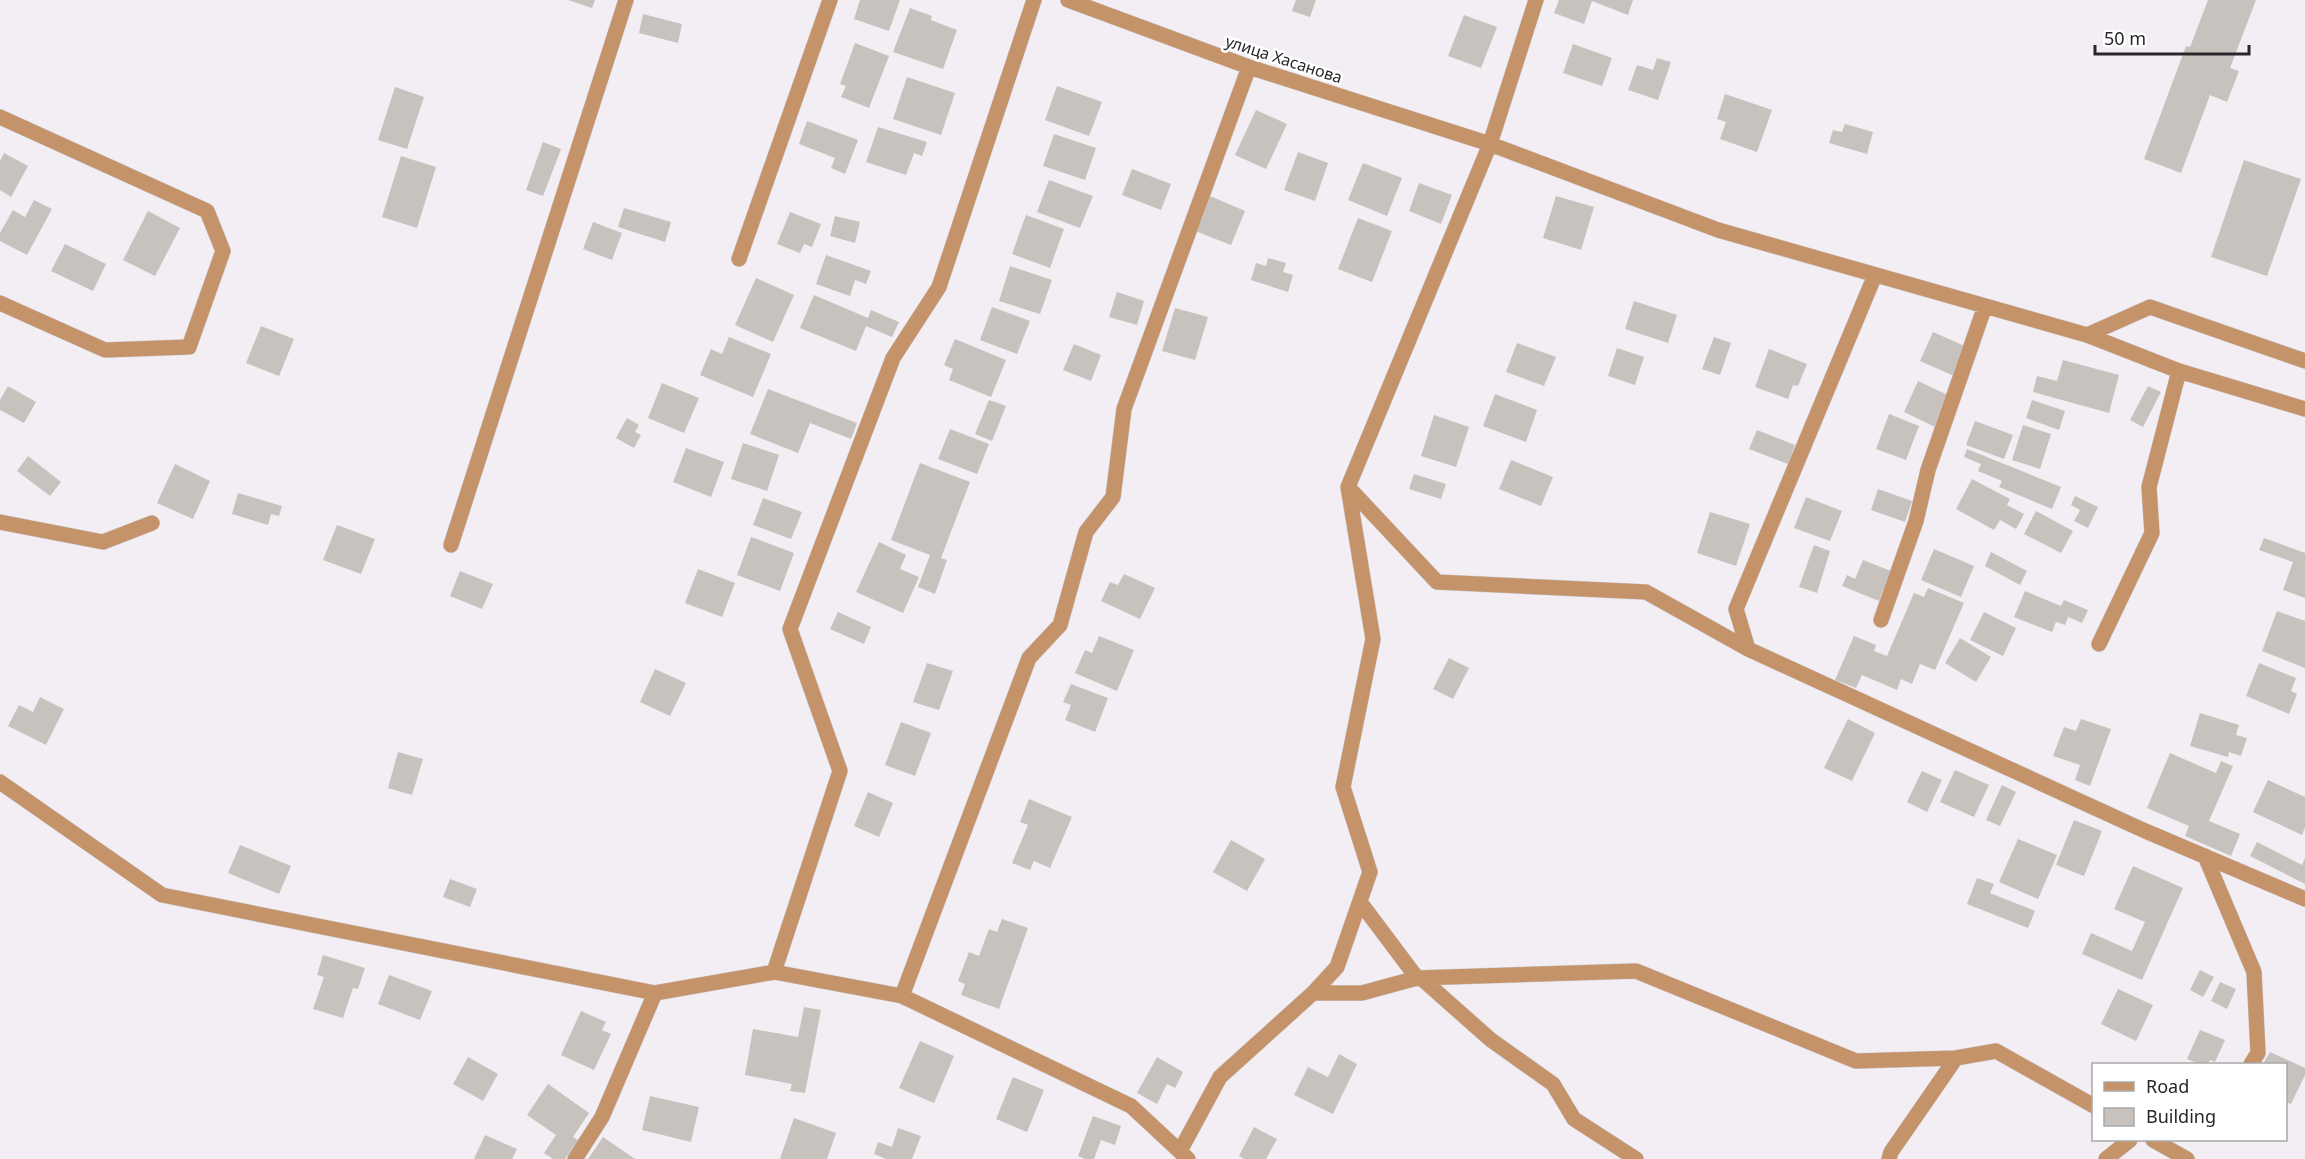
<svg xmlns="http://www.w3.org/2000/svg" width="2305" height="1159" viewBox="0 0 2305 1159" font-family="'Noto Sans',sans-serif">
<style>
.building{fill:#c8c2be}
.lines{fill:none;stroke-linecap:round;stroke-linejoin:round}
.minor-casing{stroke:#cecacf;stroke-width:16}
.minor{stroke:#c5936a;stroke-width:15}
.labels{text-anchor:middle;stroke-width:5;stroke-linejoin:round;paint-order:stroke}
.street-label{font-size:16px;fill:#282628;stroke:#fff}
</style>
<rect width="100%" height="100%" fill="#f2eef4"/>
<path class="building" d="M568,0H595L592,8Z
M860,0H900L889,31L854,19Z
M1296,0H1316L1310,17L1292,11Z
M1559,0H1633L1628,15L1592,1L1584,24L1554,13Z
M2208,0H2256L2230,68L2239,71L2227,102L2210,95L2181,173L2144,159L2186,46L2190,47Z
M910,8L932,16L931,20L957,30L943,69L893,52Z
M643,14L682,24L678,43L639,33Z
M1464,15L1497,27L1481,68L1448,56Z
M855,43L889,56L869,108L841,97L846,86L840,84Z
M1573,44L1612,58L1602,86L1563,73Z
M1657,58L1671,62L1658,100L1628,90L1637,65L1653,70Z
M907,77L955,93L941,135L893,119Z
M1057,86L1102,102L1089,136L1045,120Z
M395,87L424,97L407,149L378,140Z
M1725,94L1772,110L1757,152L1720,139L1726,122L1717,119Z
M1256,110L1287,124L1266,169L1235,155Z
M807,121L858,140L845,174L831,168L835,158L799,144Z
M1845,124L1873,132L1867,154L1829,143L1833,130L1842,132Z
M878,127L927,142L922,156L914,153L906,175L866,162Z
M1054,134L1096,148L1085,180L1043,166Z
M543,142L561,149L543,196L526,190Z
M1298,152L1328,163L1315,201L1284,190Z
M4,153L28,166L11,197L0,190V161Z
M401,156L436,167L417,228L382,217Z
M2244,160L2301,179L2267,276L2211,257Z
M1363,163L1402,178L1387,216L1348,200Z
M1132,169L1171,184L1161,210L1122,195Z
M1049,180L1093,196L1080,228L1037,212Z
M1419,183L1452,195L1441,224L1409,211Z
M1210,196L1245,211L1231,245L1195,231Z
M1556,196L1594,207L1581,250L1543,238Z
M34,200L52,209L27,255L0,241V233L13,210L25,217Z
M624,208L671,222L665,242L618,227Z
M148,211L180,228L155,276L123,260Z
M790,212L821,224L812,247L804,244L800,253L777,244Z
M1026,215L1064,229L1050,268L1012,254Z
M835,216L860,222L855,243L830,236Z
M1358,218L1392,231L1372,282L1338,269Z
M593,222L622,233L612,260L583,249Z
M65,244L106,264L93,291L51,271Z
M826,255L871,271L866,284L855,280L850,296L816,284Z
M1268,258L1286,263L1283,272L1293,275L1288,292L1251,280L1256,263L1266,266Z
M1010,266L1052,280L1040,314L999,301Z
M756,278L794,295L773,342L735,325Z
M1117,292L1144,301L1137,325L1109,317Z
M814,295L868,318L871,310L899,322L892,337L866,326L856,351L800,328Z
M1634,301L1677,315L1668,343L1625,329Z
M992,307L1030,321L1017,354L980,340Z
M1175,308L1208,317L1195,360L1162,351Z
M261,326L294,339L279,376L246,363Z
M1933,332L1967,347L1954,376L1920,361Z
M729,337L771,354L753,397L700,375L711,349L722,354Z
M1714,337L1731,343L1720,375L1702,369Z
M955,339L1006,360L991,397L949,380L953,369L944,365Z
M1517,343L1556,357L1544,386L1506,372Z
M1074,344L1101,355L1091,381L1063,370Z
M1617,348L1644,357L1635,385L1608,376Z
M1769,349L1807,364L1798,386L1793,385L1788,399L1755,387Z
M2063,360L2119,375L2109,413L2033,392L2037,376L2057,381Z
M1918,381L1950,396L1935,427L1904,412Z
M662,383L699,398L684,433L648,418Z
M8,386L36,402L24,423L0,410V400Z
M2148,386L2161,392L2143,427L2130,420Z
M768,389L857,423L851,439L810,423L798,453L750,434Z
M1495,394L1537,410L1526,442L1483,426Z
M989,400L1006,406L992,441L975,434Z
M2032,400L2065,411L2059,430L2026,418Z
M1889,414L1919,426L1906,460L1876,449Z
M1434,415L1469,427L1456,467L1421,456Z
M627,418L639,425L635,432L641,435L634,448L616,438Z
M1975,421L2013,435L2004,459L1966,445Z
M2023,425L2051,434L2040,469L2012,460Z
M950,429L989,444L977,474L938,459Z
M1757,430L1795,445L1788,464L1749,449Z
M743,443L779,455L767,491L731,479Z
M686,448L724,462L711,497L673,482Z
M1967,449L2061,487L2052,509L1999,487L2002,481L1978,471L1981,464L1964,457Z
M28,456L61,482L50,496L17,471Z
M1511,460L1553,477L1541,506L1499,489Z
M920,463L970,482L941,558L947,560L935,594L918,587L930,555L891,540Z
M175,464L210,481L193,519L157,503Z
M1414,474L1446,484L1441,499L1409,489Z
M1972,479L2010,499L2007,505L2024,514L2016,529L2000,520L1994,530L1956,509Z
M1878,489L1912,501L1905,522L1871,510Z
M238,493L282,506L279,516L271,514L268,525L232,514Z
M2075,496L2098,507L2088,528L2074,521L2080,510L2071,505Z
M1806,497L1842,511L1830,541L1794,528Z
M763,498L802,512L791,539L753,525Z
M2036,511L2073,531L2061,553L2024,534Z
M1710,512L1750,524L1736,566L1697,553Z
M337,525L375,539L361,574L323,560Z
M751,537L794,553L780,591L737,575Z
M2264,538L2305,553V598L2283,590L2293,562L2259,550Z
M879,542L906,555L900,569L919,577L903,613L856,592Z
M1814,545L1830,551L1817,593L1799,587Z
M1934,549L1974,566L1961,597L1921,580Z
M1991,552L2027,571L2020,585L1985,566Z
M1863,560L1891,571L1879,601L1842,586L1847,575L1855,579Z
M698,569L735,583L722,617L685,603Z
M460,571L493,584L482,609L450,596Z
M1124,574L1155,588L1140,619L1101,601L1110,582L1118,585Z
M1928,588L1964,603L1935,670L1920,664L1912,684L1901,679L1897,690L1862,675L1856,688L1835,680L1854,636L1876,645L1874,651L1887,656L1914,593L1924,597Z
M2025,591L2061,606L2064,600L2088,610L2082,623L2068,617L2065,625L2056,622L2052,632L2014,617Z
M2277,611L2305,621V668L2262,651Z
M838,612L871,627L864,644L830,629Z
M1984,612L2016,628L2003,656L1970,640Z
M1099,636L1134,650L1117,691L1075,673L1085,650L1092,653Z
M1960,638L1991,657L1976,682L1945,663Z
M1449,658L1469,668L1453,699L1433,689Z
M927,663L953,671L939,710L913,702Z
M2259,663L2296,678L2291,691L2297,694L2289,714L2246,696Z
M655,669L686,683L670,716L640,702Z
M1071,684L1108,698L1095,732L1065,720L1071,705L1063,702Z
M40,697L64,709L46,745L8,726L19,705L33,712Z
M2200,713L2239,725L2236,735L2247,738L2241,756L2229,752L2228,757L2190,746Z
M1848,719L1875,733L1852,781L1824,768Z
M2081,719L2111,729L2090,786L2075,780L2080,765L2053,756L2064,727L2076,731Z
M901,722L931,733L915,776L885,765Z
M398,752L423,759L412,795L388,788Z
M2170,753L2216,773L2221,761L2233,766L2209,821L2240,834L2231,856L2185,836L2189,826L2147,808Z
M1955,770L1989,785L1974,817L1940,802Z
M1922,771L1942,780L1927,812L1907,802Z
M2268,780L2305,797V827L2302,835L2253,812Z
M2002,785L2016,792L2000,826L1986,820Z
M868,792L893,803L879,837L854,826Z
M1029,799L1072,817L1050,868L1034,861L1030,870L1012,863L1028,825L1020,822Z
M2074,820L2102,831L2084,876L2056,865Z
M2018,839L2057,855L2038,899L1999,882Z
M1231,840L1265,859L1247,891L1213,872Z
M2257,842L2302,865L2305,858V884L2250,856Z
M240,845L291,866L279,894L228,873Z
M2133,866L2183,888L2142,980L2082,954L2091,933L2132,951L2145,922L2114,909Z
M1977,878L1994,884L1990,893L2035,911L2028,928L1967,904Z
M450,879L477,889L470,907L443,897Z
M1002,919L1028,928L999,1009L961,995L965,984L958,981L969,952L979,956L989,929L997,932Z
M323,955L365,968L358,989L353,988L343,1018L313,1009L324,977L317,975Z
M2200,970L2214,977L2203,997L2190,990Z
M389,975L432,991L420,1020L378,1004Z
M2220,982L2236,989L2227,1009L2211,1001Z
M2118,989L2153,1005L2136,1041L2101,1024Z
M804,1007L821,1010L805,1093L790,1091L792,1084L745,1075L753,1029L798,1037Z
M581,1011L606,1022L602,1030L611,1034L594,1070L561,1055Z
M2200,1030L2225,1040L2215,1062L2210,1060L2208,1064H2200L2187,1059Z
M920,1041L954,1056L934,1103L899,1088Z
M2270,1052L2305,1068V1075L2291,1104L2286,1102V1064H2263Z
M1339,1054L1357,1064L1333,1114L1294,1095L1308,1067L1328,1077Z
M468,1057L498,1074L483,1101L453,1084Z
M1157,1057L1183,1072L1175,1088L1167,1084L1157,1104L1137,1093Z
M1013,1077L1044,1090L1027,1132L996,1119Z
M548,1084L589,1113L573,1137L578,1140L565,1159H553L544,1153L556,1135L527,1115Z
M650,1096L699,1107L691,1142L642,1130Z
M1093,1116L1121,1126L1115,1145L1101,1140L1094,1159H1085L1078,1156Z
M794,1118L836,1133L827,1159H780Z
M1254,1127L1277,1139L1266,1159H1244L1239,1156Z
M898,1128L921,1136L912,1159H886L874,1154L878,1142L892,1147Z
M485,1135L517,1149L512,1159H474Z
M603,1137L635,1159H588Z"/>
<g class="lines">
<defs>
<path id="minor" d="M1068,0L1249,67L1490,144L1718,230L2087,335L2179,371L2305,409
M1536,0L1490,144L1348,487L1437,582L1646,592L1748,649
M0,117L207,211L223,251L189,347L105,350L0,303
M739,259L830,0
M1875,275L1736,609L1748,649L2143,830L2305,899
M2087,335L2150,307L2305,361
M0,522L103,542L152,523
M451,545L626,0
M1881,620L1916,521L1928,470L1985,306
M2099,644L2152,533L2149,487L2179,371
M0,782L162,895L655,993L602,1117L575,1159
M2205,856L2254,972L2258,1053L2251,1064
M1360,902L1417,978L1636,971L1856,1061L1956,1058L1996,1051L2094,1106
M774,972L840,771L790,629L893,358L939,287L1034,0
M1421,978L1491,1040L1553,1084L1574,1119L1636,1159
M655,993L774,972L902,996L1131,1106L1188,1159
M1313,993H1362L1417,978
M902,996L1029,658L1060,625L1086,532L1113,497L1124,409L1249,67
M2153,1140L2187,1159
M1180,1151L1220,1077L1313,993L1337,967L1370,872L1343,787L1373,639L1348,487
M1889,1159L1891,1152L1956,1058
M2106,1159L2130,1140"/>
</defs>
<use href="#minor" class="minor-casing"/>
<use href="#minor" class="minor"/>
</g>
<g class="labels">
<g class="street-label">
<text transform="translate(1284 59) rotate(18)" y="6">улица Хасанова</text>
</g>
</g>
<rect x="2092" y="1063" width="195" height="78" fill="#ffffff" stroke="#a9a8a9" stroke-width="1.5"/>
<rect x="2104" y="1082" width="30" height="9" fill="#c5936a" stroke="#a9a8a9" stroke-width="1.5"/>
<text x="2146" y="1093" font-size="18" fill="#282628">Road</text>
<rect x="2104" y="1108" width="30" height="18" fill="#c8c2be" stroke="#a9a8a9" stroke-width="1.5"/>
<text x="2146" y="1123" font-size="18" fill="#282628">Building</text>
<path d="M2095 45v9h154v-9" fill="none" stroke="#282628" stroke-width="3"/>
<text x="2104" y="45" font-size="18" fill="#282628" stroke="#ffffff" stroke-width="4.5" paint-order="stroke">50 m</text>
</svg>
